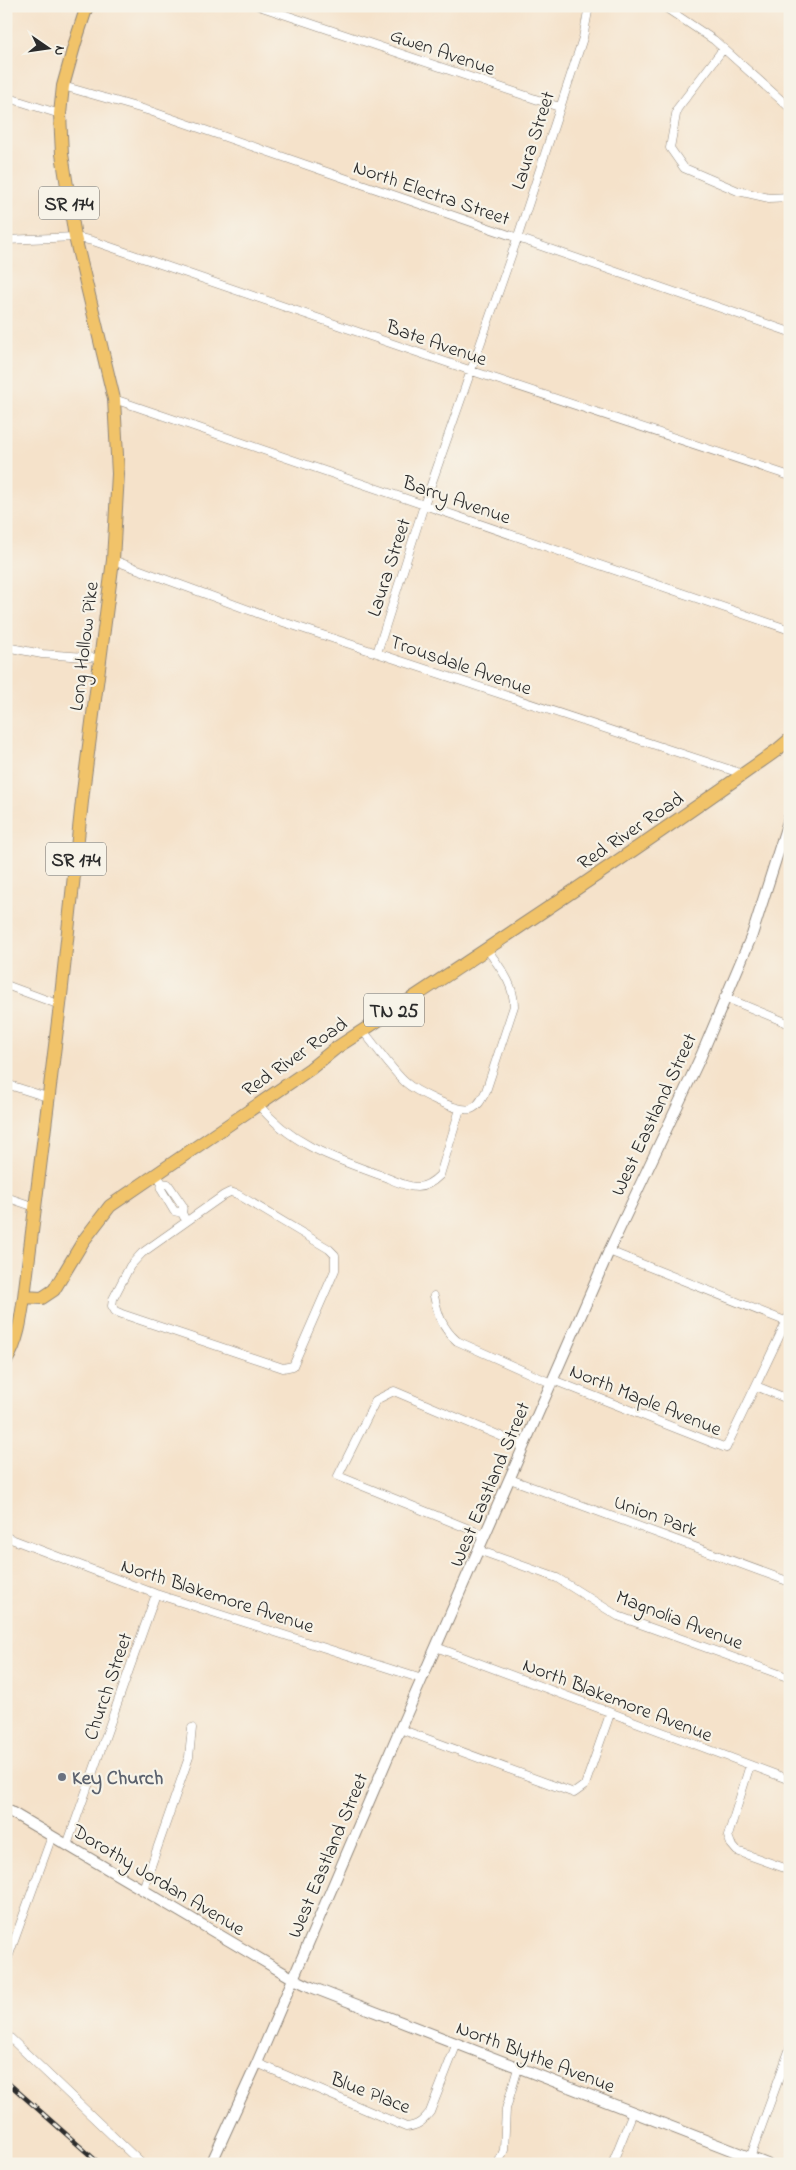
<svg xmlns="http://www.w3.org/2000/svg" width="796" height="2170" viewBox="0 0 796 2170" font-family="'Indie Flower',sans-serif">
<style>
.lines{fill:none;stroke-linecap:round;stroke-linejoin:round}
.minor-casing{stroke:#90867a;stroke-width:9}
.tertiary-casing{stroke:#90867a;stroke-width:12}
.primary-casing{stroke:#90867a;stroke-width:14}
.minor{stroke:#fff;stroke-width:8}
.tertiary{stroke:#fff;stroke-width:10}
.primary{stroke:#f1c369;stroke-width:12}
.rail-casing{stroke:#2b2b2b;stroke-width:4.5}
.rail{stroke:#f7f3e8;stroke-width:2.5;stroke-dasharray:8;stroke-linecap:butt}
.worship-dot{fill:#6b7280;stroke:#f7f3e8;stroke-width:2}
.labels{text-anchor:middle;stroke-width:4.5;stroke-linejoin:round;paint-order:stroke}
.shield{fill:#f7f3e8;stroke:#686764;stroke-width:1}
.shield-label{font-size:19px;font-weight:bold;fill:#2b2b2b}
.street-label{font-size:20px;fill:#2b2b2b;stroke:#f7f3e8}
.worship-label{font-size:20px;font-weight:bold;fill:#5b616d;stroke:#f7f3e8;text-anchor:start}
</style>
<rect width="100%" height="100%" fill="#f7f3e8"/>
<filter id="ink" filterUnits="userSpaceOnUse"><feTurbulence type="fractalNoise" baseFrequency=".02" numOctaves="2"/><feDisplacementMap in="SourceGraphic" scale="10" xChannelSelector="R" yChannelSelector="G"/><feConvolveMatrix kernelMatrix="1 2 1 2 8 2 1 2 1" color-interpolation-filters="sRGB"/></filter>
<filter id="wash" filterUnits="userSpaceOnUse"><feTurbulence type="fractalNoise" baseFrequency=".0096" numOctaves="4" result="noise"/><feDisplacementMap in="SourceGraphic" scale="20" xChannelSelector="R" yChannelSelector="G"/><feGaussianBlur stdDeviation="1.12" result="paint"/><feColorMatrix in="noise" values="0 0 0 0 0 0 0 0 0 0 0 0 0 0 0 0 0 1.4 0 .05"/><feComposite in="paint" operator="in"/></filter>
<g filter="url(#wash)">
<rect width="100%" height="100%" fill="#f5e2ca"/>
</g>
<g filter="url(#ink)">
<g class="lines">
<defs>
<path id="minor" d="M259,6L559,107
M663,6L714,40L790,108
M724,48L677,109L670,148L684,168L738,191L769,198L790,197
M63,86L150,111L790,332
M6,97L60,114
M6,240L75,237L93,241L472,371L790,476
M114,399L790,630
M113,560L268,617L743,774
M6,647L42,654L100,658
M377,653L424,505L517,239L583,38L589,6
M6,985L60,1005
M724,997L790,1024
M363,1031C377,1047 389,1067 405,1082C415,1091 458,1113 471,1109C479,1106 482,1098 486,1091L514,1006C514,983 500,968 487,949
M6,1084L47,1097
M258,1104C290,1144 333,1158 380,1175C391,1179 405,1187 417,1187C427,1187 434,1181 440,1175L460,1109
M156,1173L162,1183L168,1184L183,1206L182,1213
M162,1183L161,1189L174,1211L182,1213L184,1217
M230,1192L237,1194L329,1249L335,1255V1270L293,1366L283,1368L122,1314L115,1311L112,1306L113,1299L130,1266L142,1253L224,1195Z
M6,1197L35,1207
M609,1251L790,1323
M434,1296C438,1315 442,1328 457,1341L551,1383
M553,1380L726,1448L790,1314
M756,1386L790,1400
M510,1479L790,1582
M484,1535L338,1476L376,1400L394,1391L524,1446
M6,1537L156,1594L422,1679
M478,1550L557,1578L618,1616L790,1678
M436,1647L790,1780
M400,1729L574,1793L585,1785L610,1714
M750,1765L728,1836L731,1844L737,1851L790,1870
M67,1845L156,1594
M143,1889L189,1757L192,1728
M6,1963L52,1836
M6,2034L142,2164
M257,2063L406,2127C418,2126 423,2121 430,2112L457,2043
M750,2158L790,2048
M498,2164L504,2150L506,2109L518,2068
M612,2164L633,2112"/>
<path id="tertiary" d="M6,1809L294,1979L311,1987L767,2164
M211,2164L257,2063L400,1729L609,1251L701,1056L752,935L790,815"/>
<path id="primary" d="M24,1297L42,1298L54,1290L84,1240L110,1206L310,1069L336,1048C485,951 633,853 777,750L790,739
M6,1361C18,1342 21,1319 24,1297L60,1005L83,792L113,560L118,474L114,399L75,237L62,154L60,114L63,86L75,43L87,6"/>
</defs>
<use href="#minor" class="minor-casing"/>
<use href="#tertiary" class="tertiary-casing"/>
<use href="#primary" class="primary-casing"/>
<use href="#minor" class="minor"/>
<use href="#tertiary" class="tertiary"/>
<use href="#primary" class="primary"/>
<defs>
<path id="rail" d="M6,2081L100,2164"/>
</defs>
<use href="#rail" class="rail-casing"/>
<use href="#rail" class="rail"/>
</g>
</g>
<circle class="worship-dot" cx="62" cy="1777" r="5"/>
<g class="labels">
<g class="shield">
<rect x="39" y="186.5" width="60" height="33" rx="4"/>
<rect x="46" y="842.5" width="60" height="33" rx="4"/>
<rect x="364" y="993.5" width="60" height="33" rx="4"/>
</g>
<g class="shield-label">
<text x="69" y="210">SR 174</text>
<text x="76" y="866">SR 174</text>
<text x="394" y="1017">TN 25</text>
</g>
<g class="street-label">
<text transform="translate(443 51) rotate(19)" y="7">Gwen Avenue</text>
<text transform="translate(532 140) rotate(-72)" y="7">Laura Street</text>
<text transform="translate(432 192) rotate(19)" y="7">North Electra Street</text>
<text transform="translate(437 342) rotate(19)" y="7">Bate Avenue</text>
<text transform="translate(457 499) rotate(19)" y="7">Barry Avenue</text>
<text transform="translate(388 567) rotate(-72)" y="7">Laura Street</text>
<text transform="translate(83 646) rotate(-83)" y="7">Long Hollow Pike</text>
<text transform="translate(461 664) rotate(19)" y="7">Trousdale Avenue</text>
<text transform="translate(630 830) rotate(-34)" y="7">Red River Road</text>
<text transform="translate(294 1056) rotate(-35)" y="7">Red River Road</text>
<text transform="translate(653 1114) rotate(-65)" y="7">West Eastland Street</text>
<text transform="translate(646 1399) rotate(22)" y="7">North Maple Avenue</text>
<text transform="translate(489 1484) rotate(-67)" y="7">West Eastland Street</text>
<text transform="translate(656 1515) rotate(20)" y="7">Union Park</text>
<text transform="translate(218 1595) rotate(18)" y="7">North Blakemore Avenue</text>
<text transform="translate(680 1619) rotate(21)" y="7">Magnolia Avenue</text>
<text transform="translate(107 1686) rotate(-71)" y="7">Church Street</text>
<text transform="translate(618 1699) rotate(21)" y="7">North Blakemore Avenue</text>
<text transform="translate(327 1855) rotate(-67)" y="7">West Eastland Street</text>
<text transform="translate(159 1879) rotate(31)" y="7">Dorothy Jordan Avenue</text>
<text transform="translate(536 2056) rotate(21)" y="7">North Blythe Avenue</text>
<text transform="translate(371 2092) rotate(21)" y="7">Blue Place</text>
</g>
<g class="worship-label">
<text x="72" y="1784">Key Church</text>
</g>
</g>
<rect width="796" height="2170" fill="none" stroke="#f7f3e8" stroke-width="25"/>
<g transform="translate(48 48) rotate(103)" stroke="#f7f3e8" stroke-width="4" paint-order="stroke">
<path d="M0-4L9 19L0 12L-9 19Z" fill="#2b2b2b"/>
<text y="-8" font-size="14" font-weight="bold" text-anchor="middle" fill="#2b2b2b">N</text>
</g>
</svg>
